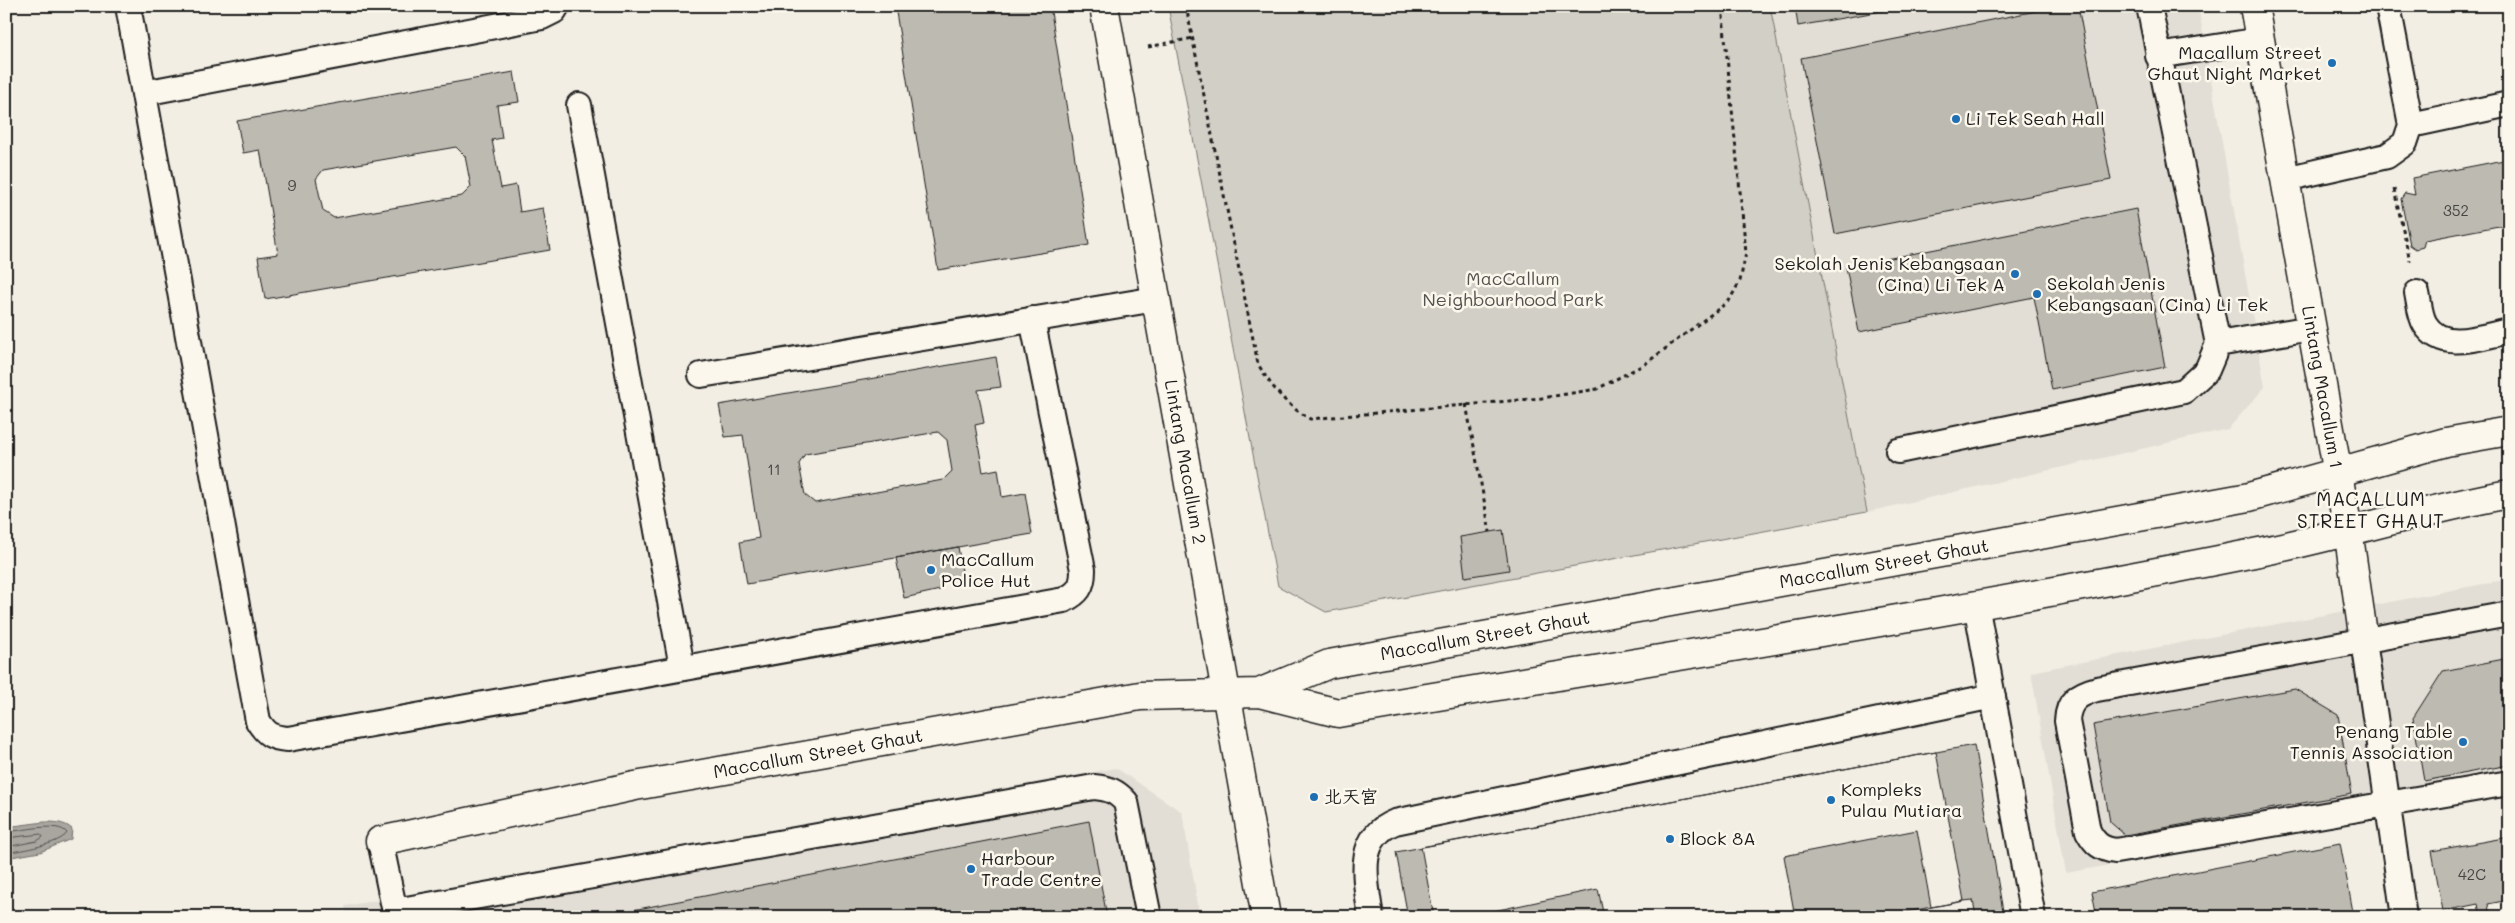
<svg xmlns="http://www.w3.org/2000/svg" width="2515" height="923" viewBox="0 0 2515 923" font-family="Mali,'LXGW WenKai TC',sans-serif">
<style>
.built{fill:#e2ded5}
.green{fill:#d2cfc6;stroke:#777671}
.water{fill:#a9a6a0;stroke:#716f6b}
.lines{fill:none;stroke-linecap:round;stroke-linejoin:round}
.shore{stroke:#545351;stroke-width:1}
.building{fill:#bdbab1;stroke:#1c1c1c;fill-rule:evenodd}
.lane-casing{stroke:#1c1c1c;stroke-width:28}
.street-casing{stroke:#1c1c1c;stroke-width:31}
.path{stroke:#1c1c1c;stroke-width:3;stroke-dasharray:4 4;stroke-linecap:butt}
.lane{stroke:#fbf7ec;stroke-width:24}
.street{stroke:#fbf7ec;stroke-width:28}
.poi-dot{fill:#1f6fb2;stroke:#fbf7ec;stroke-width:2}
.labels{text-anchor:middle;stroke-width:5;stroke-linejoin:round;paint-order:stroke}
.number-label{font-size:15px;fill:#444441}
.poi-label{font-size:18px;fill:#1c1c1c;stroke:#fbf7ec;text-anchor:start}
.park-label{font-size:18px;fill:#53524f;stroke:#fbf7ec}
.street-label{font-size:18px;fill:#1c1c1c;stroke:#fbf7ec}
.neighbourhood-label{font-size:19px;letter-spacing:1px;fill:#1c1c1c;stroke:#fbf7ec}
</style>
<rect width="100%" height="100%" fill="#f2eee4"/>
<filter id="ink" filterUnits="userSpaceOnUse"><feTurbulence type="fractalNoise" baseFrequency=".02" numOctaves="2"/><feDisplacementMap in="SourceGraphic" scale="10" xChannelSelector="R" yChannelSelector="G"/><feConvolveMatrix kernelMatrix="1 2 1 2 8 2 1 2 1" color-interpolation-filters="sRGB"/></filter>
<g filter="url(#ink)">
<path class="built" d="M1770,6H2198L2265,387L2228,429L1867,512Z
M2509,579V792L2066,873L2031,672Z
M1116,768L1182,812L1200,917H347L345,906Z"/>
<path class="green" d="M1168,6H1770L1867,512L1326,612L1278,586Z"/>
<path class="water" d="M44,822C55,822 64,822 72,829L71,839L40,852L6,858V827Z"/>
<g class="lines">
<path class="shore" d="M6,832C20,831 59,821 67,833C59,845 21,850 6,853
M6,838L41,834L43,837L37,841L6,847"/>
</g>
<path class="building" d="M895,6H1050L1089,245L938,270Z
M1795,6H1910L1798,26Z
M2061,6H2078L2111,180L1835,234L1801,58Z
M514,72L519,102L497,105L502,138L492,140L501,188L516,185L520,212L543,208L550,250L265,299L258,257L278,254L260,150L243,153L237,121ZM456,147L465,156L471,187L462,196L334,218L323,211L316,179L323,170Z
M2509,159V224L2425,240L2423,247L2416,249L2410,245L2401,199L2405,193L2415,195L2412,178Z
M2136,209L2165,367L2052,390L2034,297L1859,332L1846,267Z
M996,357L1001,387L978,390L984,423L975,425L983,472L998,469L1002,497L1025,493L1032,534L747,584L740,542L759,538L743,435L725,437L719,405ZM938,432L947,440L952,471L943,480L815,503L805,495L799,464L805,454Z
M1503,530L1509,570L1465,577L1460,537Z
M958,547L963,577L940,582V590L904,598L896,558Z
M2509,658V765L2424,781L2413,718L2443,671Z
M2295,689L2338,715L2352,794L2125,835L2110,822L2093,725Z
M1974,745L2004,917H1408L1396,852Z
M1936,752L1964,901L1931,907L1917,830L1784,856L1795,917L1717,915L1604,917L1598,889L1465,917H1434L1421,847Z
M1089,821L1107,917H597Z
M2509,837V900L2488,904L2490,917H2466L2480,914L2478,904L2443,911L2432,851Z
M2340,843L2354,917H2097L2092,892Z
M1973,900L1976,917H1879L1964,901Z"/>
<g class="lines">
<defs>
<path id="lane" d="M128,6L258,721C266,734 272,738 288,739L1064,600C1078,593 1083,587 1083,570L1032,319
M2149,6L2218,344
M2158,56L2260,40
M144,93L542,17L554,11L557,6
M579,105L682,667
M2411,125L2509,104
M2285,179L2387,156L2405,143L2411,125L2388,6
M2417,293C2419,302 2420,316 2425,324C2442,353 2483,336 2509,331
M701,375L1156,299
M1898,451L2184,391L2207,370L2218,344L2311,328
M1976,604L2033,917
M2509,614L2097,689C2078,694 2068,701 2067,721L2088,831C2095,844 2101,849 2116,851L2509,783
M2364,641L2404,917
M380,841L396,917
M395,911L1094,787C1108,788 1116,791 1126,802L1149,917
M1371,917C1366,883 1354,838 1395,822L1993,696"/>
<path id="street" d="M1104,6L1266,917
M2254,6L2348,530L2364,641
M1259,693L1329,664L2249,497L2446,442L2509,431
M380,841L635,786L1140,696L1259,693L1338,713C1647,660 1957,613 2264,551C2346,534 2426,509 2509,494"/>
</defs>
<use href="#lane" class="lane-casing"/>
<use href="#street" class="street-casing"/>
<path class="path" d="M1186,6L1258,364C1272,388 1286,405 1310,419L1542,398L1597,389L1645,364L1729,301L1740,281L1746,253L1722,6
M1148,47L1193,38
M2394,189L2410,261
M1466,404L1490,532"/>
<use href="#lane" class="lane"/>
<use href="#street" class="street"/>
</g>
</g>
<g class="poi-dot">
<circle cx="2332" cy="63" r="5"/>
<circle cx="1956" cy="119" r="5"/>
<circle cx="2015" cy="274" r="5"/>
<circle cx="2037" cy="294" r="5"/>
<circle cx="931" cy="570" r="5"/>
<circle cx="2463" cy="742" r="5"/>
<circle cx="1314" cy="797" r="5"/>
<circle cx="1831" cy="800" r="5"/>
<circle cx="1670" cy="839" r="5"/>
<circle cx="971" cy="869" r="5"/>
</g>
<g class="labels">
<g class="number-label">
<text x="292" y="191">9</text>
<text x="2456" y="216">352</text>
<text x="774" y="475">11</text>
<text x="2472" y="880">42C</text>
</g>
<g class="poi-label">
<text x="2322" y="59" text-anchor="end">Macallum Street<tspan x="2322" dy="21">Ghaut Night Market</tspan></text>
<text x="1966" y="125">Li Tek Seah Hall</text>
<text x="2005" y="270" text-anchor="end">Sekolah Jenis Kebangsaan<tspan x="2005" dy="21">(Cina) Li Tek A</tspan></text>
<text x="2047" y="290">Sekolah Jenis<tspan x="2047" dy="21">Kebangsaan (Cina) Li Tek</tspan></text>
<text x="941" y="566">MacCallum<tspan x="941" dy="21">Police Hut</tspan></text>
<text x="2453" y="738" text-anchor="end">Penang Table<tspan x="2453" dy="21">Tennis Association</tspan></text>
<text x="1841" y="796">Kompleks<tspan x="1841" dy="21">Pulau Mutiara</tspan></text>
<text x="1324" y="803">北天宫</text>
<text x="1680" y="845">Block 8A</text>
<text x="981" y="865">Harbour<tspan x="981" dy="21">Trade Centre</tspan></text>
</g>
<g class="park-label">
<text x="1513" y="285">MacCallum<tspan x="1513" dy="21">Neighbourhood Park</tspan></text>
</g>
<g class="street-label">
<text transform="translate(2322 387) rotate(80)" y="6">Lintang Macallum 1</text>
<text transform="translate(1185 462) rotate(80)" y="6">Lintang Macallum 2</text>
<text transform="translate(1884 564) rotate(-10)" y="6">Maccallum Street Ghaut</text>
<text transform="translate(1485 636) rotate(-10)" y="6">Maccallum Street Ghaut</text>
<text transform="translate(818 754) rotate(-10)" y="6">Maccallum Street Ghaut</text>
</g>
<g class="neighbourhood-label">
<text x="2371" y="506">MACALLUM<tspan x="2371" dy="22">STREET GHAUT</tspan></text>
</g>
</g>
<rect width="2515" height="923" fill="none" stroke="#fbf7ec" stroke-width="25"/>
<rect x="12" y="12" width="2490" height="898" fill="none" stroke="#1c1c1c" stroke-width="2" filter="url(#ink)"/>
</svg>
